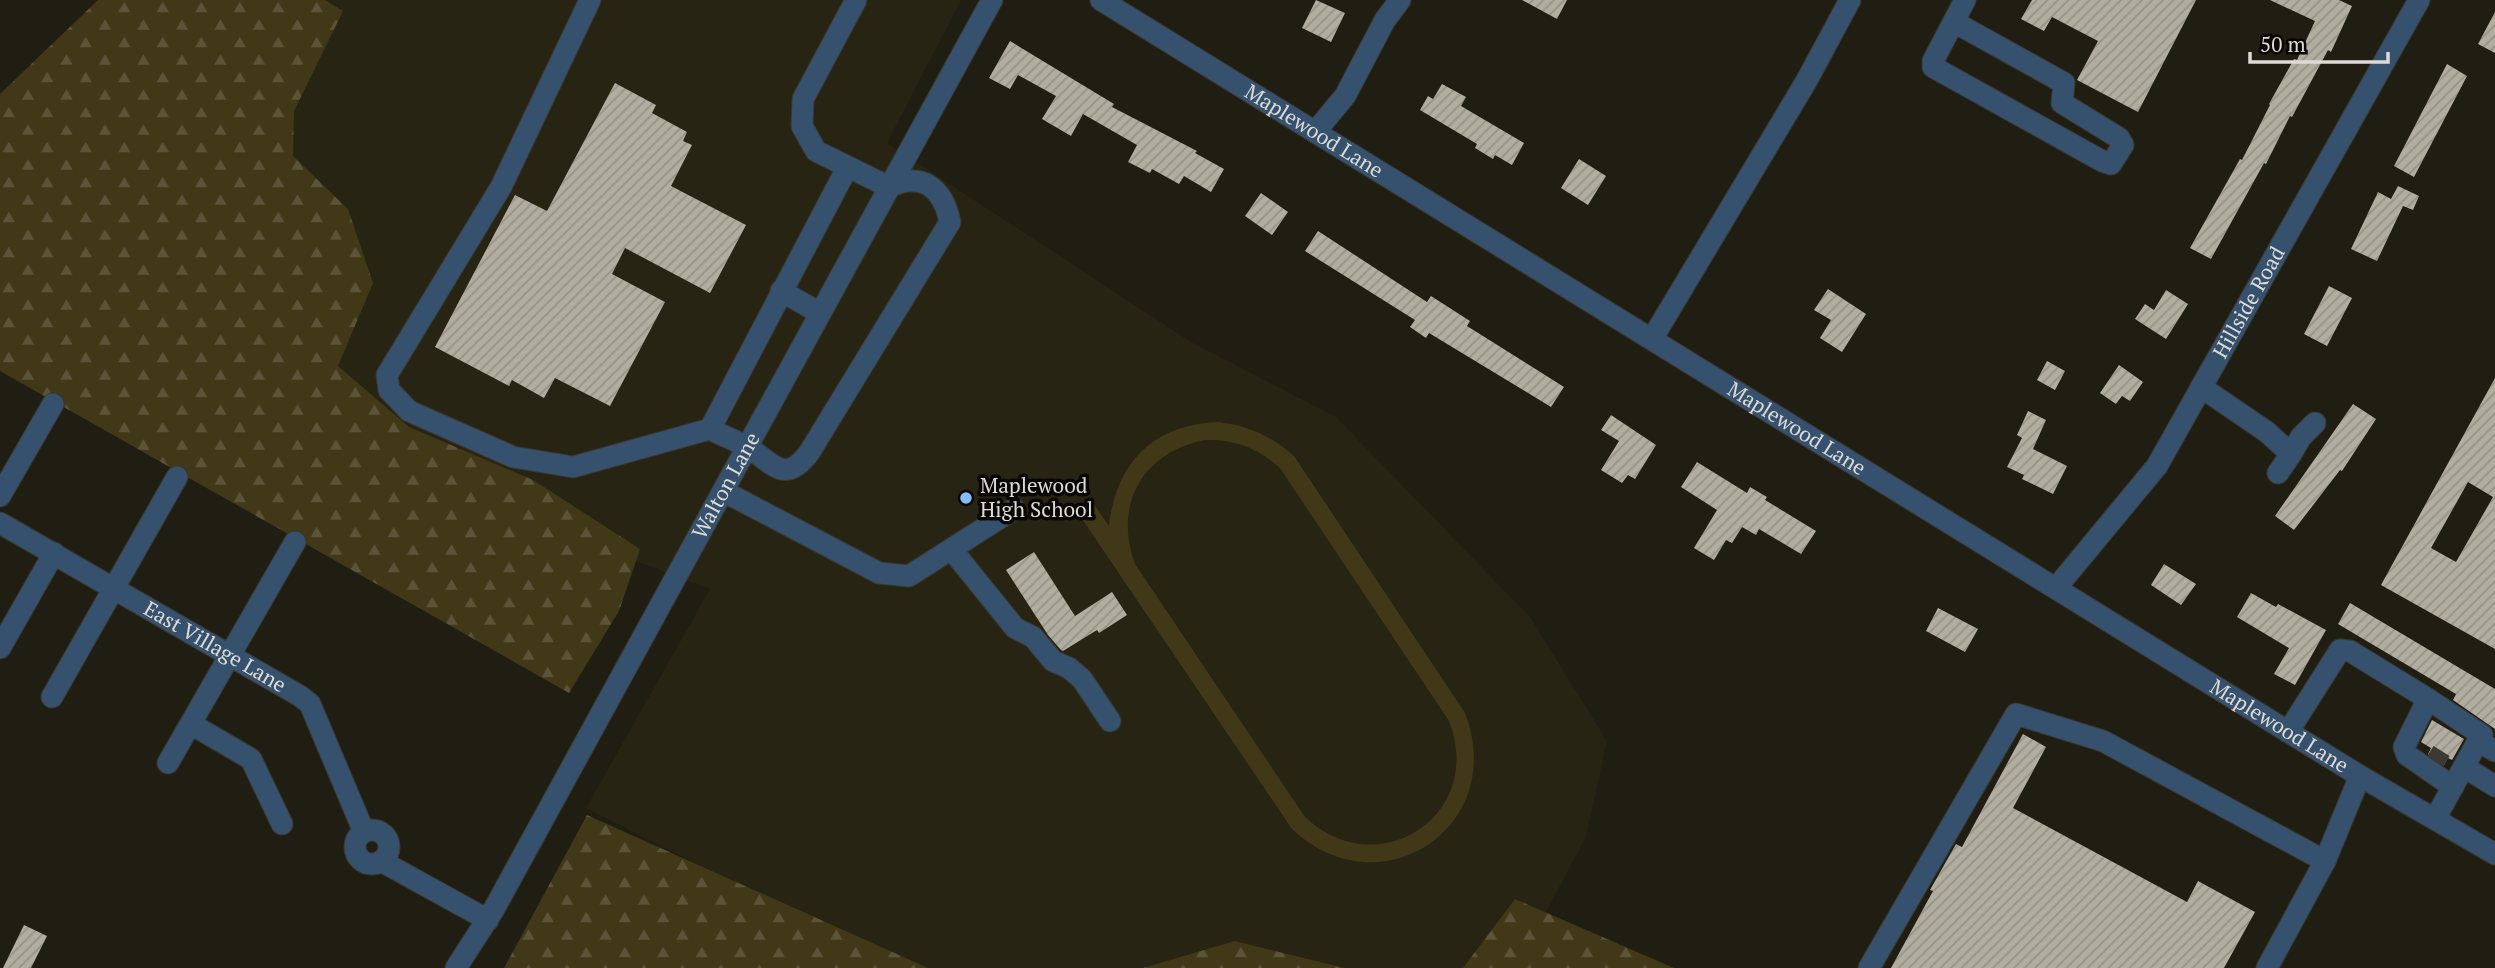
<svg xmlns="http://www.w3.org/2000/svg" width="2495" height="968" viewBox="0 0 2495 968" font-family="'PT Serif',serif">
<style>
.built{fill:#282413}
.green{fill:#413817;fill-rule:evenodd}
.forest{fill:url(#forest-firs)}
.building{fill:url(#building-hatch);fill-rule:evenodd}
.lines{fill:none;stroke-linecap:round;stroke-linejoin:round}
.minor-tunnel{stroke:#3c3a30;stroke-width:21;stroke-dasharray:21 10;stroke-linecap:butt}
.minor-casing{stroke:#3a382e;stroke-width:23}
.minor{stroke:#36516e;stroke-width:21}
.poi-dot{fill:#83bcfb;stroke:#090704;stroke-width:2.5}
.labels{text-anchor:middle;stroke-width:7;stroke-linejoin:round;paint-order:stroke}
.street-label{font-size:21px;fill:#dddbd5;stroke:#090704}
.poi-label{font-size:21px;fill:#dddbd5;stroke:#090704;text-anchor:start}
</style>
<defs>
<pattern id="forest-firs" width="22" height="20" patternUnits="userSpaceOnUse" patternTransform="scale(1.75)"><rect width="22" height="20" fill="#413817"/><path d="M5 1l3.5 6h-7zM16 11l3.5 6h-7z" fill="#5c5438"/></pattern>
<pattern id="building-hatch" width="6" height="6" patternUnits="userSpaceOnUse" patternTransform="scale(1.75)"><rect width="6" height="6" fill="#b1ada0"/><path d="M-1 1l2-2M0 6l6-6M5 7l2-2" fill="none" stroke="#959288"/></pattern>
</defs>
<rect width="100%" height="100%" fill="#201d13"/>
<path class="built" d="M172,0H961L887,143L1191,342L1336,417L1530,617L1607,741L1586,837L1516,968H904L586,808L710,589L641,563L392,434L286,350Z"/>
<path class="green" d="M1219,422C1249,426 1271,436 1294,456L1465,713C1509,827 1380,912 1292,829L1078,513L1093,503L1109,526C1116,462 1154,424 1219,422ZM1205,440C1235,439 1258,448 1280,468L1449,721C1486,815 1378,886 1305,817L1135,564C1113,504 1143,452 1205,440Z"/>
<path class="forest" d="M98,0H325L343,11L294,111L293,156L348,209L373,283L338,366L409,427L533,480L640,549L619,611L569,693L0,371V94Z
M587,815L928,968H504Z
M1515,899L1674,968H1463Z
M1235,941L1344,968H1143Z"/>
<path class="building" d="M1316,0L1345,13L1331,42L1302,28Z
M1522,0H1567L1557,19Z
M2032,0H2196L2138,112L2077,80L2098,41L2052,17L2044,31L2021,19Z
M2270,0H2339L2352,6L2331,52L2328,50L2292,117L2290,116L2266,164L2264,163L2211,259L2190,248L2240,159L2242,160L2270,105L2269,104L2294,59L2297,60L2315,21Z
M2495,12V53L2478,44Z
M1010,41L1114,104L1112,107L1197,151L1195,153L1224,169L1211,192L1184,176L1179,184L1152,169L1150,173L1128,162L1137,145L1083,114L1071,136L1042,119L1056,96L1018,75L1010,89L989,78Z
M2447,64L2467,76L2414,177L2394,166Z
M615,83L656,105L652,113L687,132L683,141L692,145L671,186L746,225L710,293L625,248L612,274L665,302L610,406L555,378L544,398L512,380L509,386L435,347L515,195L547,211Z
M1442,84L1466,97L1461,106L1524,143L1512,165L1495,155L1493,159L1475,148L1477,144L1420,110L1428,96L1433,99Z
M1579,159L1606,176L1588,205L1561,188Z
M2398,186L2419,196L2413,210L2403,206L2377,261L2351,249L2378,192L2391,199Z
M1261,193L1288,212L1272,235L1245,216Z
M1318,231L1427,302L1431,296L1470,321L1467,326L1564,387L1551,407L1429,333L1426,338L1410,327L1415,320L1305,251Z
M2329,286L2352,298L2327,346L2304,334Z
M1828,289L1866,314L1842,352L1820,338L1831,320L1814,310Z
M2166,290L2188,304L2166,339L2135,319L2145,304L2154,310Z
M2047,361L2065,371L2055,390L2037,380Z
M2119,365L2143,382L2130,401L2122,396L2116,404L2100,393Z
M2495,378V649L2381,585ZM2468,482L2493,497L2456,562L2431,548Z
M2353,404L2376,419L2342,471L2340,470L2294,530L2275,516Z
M2028,411L2046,420L2033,449L2067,466L2053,494L2022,479L2024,475L2007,467L2022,438L2017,435Z
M1611,415L1656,445L1635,479L1628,475L1622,483L1601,470L1619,441L1601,430Z
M1697,462L1747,493L1750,487L1767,497L1765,500L1816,531L1801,554L1759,529L1756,535L1742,527L1732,543L1726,540L1714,560L1694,548L1717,510L1681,487Z
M1034,552L1075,616L1112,592L1127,615L1099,633L1097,630L1063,651L1061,650L1048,635L1006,570Z
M2164,564L2196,584L2181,605L2151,585Z
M2251,593L2276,607L2278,604L2326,630L2295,685L2274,674L2289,648L2237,617Z
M2350,603L2495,689V729L2453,700L2456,694L2338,624Z
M1938,608L1978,629L1965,652L1926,631Z
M2432,720L2464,739L2452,760L2448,758L2444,765L2428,754L2431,748L2421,742Z
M2023,734L2046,747L2013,808L2187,902L2198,881L2255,912L2224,968H1891L1933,891L1930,890L1956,844L1962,847Z
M24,925L47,936L31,968H3Z"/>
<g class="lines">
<path class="minor-tunnel" d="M2428,755L2444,765"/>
<defs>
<g id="minor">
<path d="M590,0L501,187L387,375L389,390L409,411L513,457L573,467L710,429"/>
<path id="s1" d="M1101,0L2360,776L2495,854"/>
<path d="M1954,22L2064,83L2062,103L2119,138L2123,145L2111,164L2102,161L1933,67V61L1965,0"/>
<path d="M1315,132L1345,96L1385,20L1400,0"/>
<path d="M847,168L710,429C723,436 738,441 750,449C775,465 785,484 809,453L950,222C943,188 922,171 889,187L816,151L802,126L803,99L856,0"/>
<path d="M781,291L820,313"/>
<path d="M1652,339L1807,80L1850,0"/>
<path d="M2201,387L2267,432L2291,454L2278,473"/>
<path d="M2291,454L2301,437L2315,423"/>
<path d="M723,491L879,573L909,576L1014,509"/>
<path d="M0,496L53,404"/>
<path id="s2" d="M0,523L300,696L310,704L364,832"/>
<path d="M952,550L1015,628L1033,637L1053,661L1069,668L1082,679L1110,721"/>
<path id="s3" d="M2056,588L2157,466L2419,0"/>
<path d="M0,648L54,553"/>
<path d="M52,697L177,477"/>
<path d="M2428,699L2482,735L2478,741"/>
<path d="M191,724L251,759L282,824"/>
<path d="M2288,732L2340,650L2350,651L2428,699L2404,747L2407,755L2453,787"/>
<path d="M168,763L295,542"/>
<path d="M2464,767L2495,786"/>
<path d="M2435,819L2478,741L2495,751"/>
<circle cx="372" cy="847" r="17"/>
<path d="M381,861L488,920"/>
<path id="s4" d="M456,968L494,909L992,0"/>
<path d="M1869,968L2016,714L2103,741L2325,861"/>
<path d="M2267,968L2325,861L2360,776"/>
</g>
</defs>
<use href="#minor" class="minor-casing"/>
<use href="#minor" class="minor"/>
</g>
<circle class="poi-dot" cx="966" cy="498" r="7"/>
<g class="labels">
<g class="street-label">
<text dy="7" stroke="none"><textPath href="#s1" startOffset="250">Maplewood Lane</textPath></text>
<text dy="7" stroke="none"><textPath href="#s3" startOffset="346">Hillside Road</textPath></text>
<text dy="7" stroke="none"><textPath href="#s1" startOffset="817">Maplewood Lane</textPath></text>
<text dy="7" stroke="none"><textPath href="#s4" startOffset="553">Walton Lane</textPath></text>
<text dy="7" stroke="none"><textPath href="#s2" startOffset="248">East Village Lane</textPath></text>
<text dy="7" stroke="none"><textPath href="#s1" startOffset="1384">Maplewood Lane</textPath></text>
</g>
<g class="poi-label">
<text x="980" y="493">Maplewood<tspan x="980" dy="24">High School</tspan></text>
</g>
</g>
<path d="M2250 52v10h138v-10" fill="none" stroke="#dddbd5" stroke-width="3.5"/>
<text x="2260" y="52" font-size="21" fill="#dddbd5" stroke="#090704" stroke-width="5" paint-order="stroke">50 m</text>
</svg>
